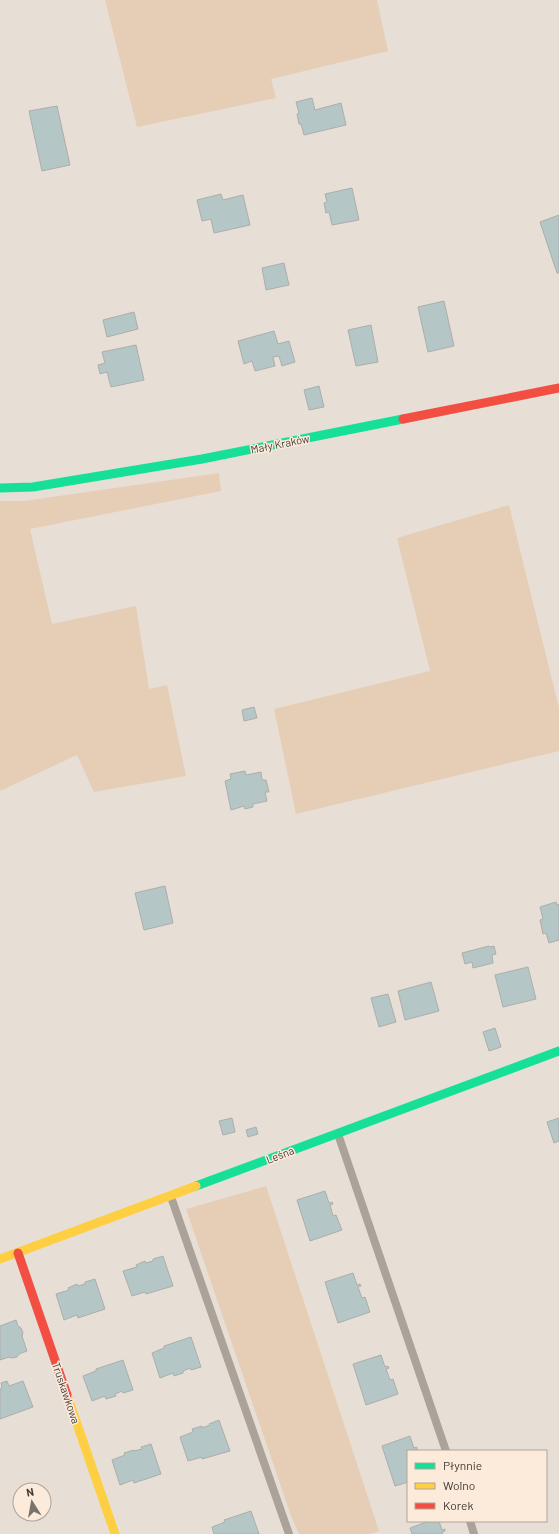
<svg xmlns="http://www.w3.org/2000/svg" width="559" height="1534" viewBox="0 0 559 1534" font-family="Barlow,sans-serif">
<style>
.green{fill:#e6ceb6}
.building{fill:#b4c6c6;stroke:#adaeac}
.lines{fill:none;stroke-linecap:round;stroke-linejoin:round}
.lane{stroke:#aba29a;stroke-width:8}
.fast{stroke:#16e098;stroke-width:9}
.slow{stroke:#ffcf43;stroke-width:9}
.jam{stroke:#f24e42;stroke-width:9}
.labels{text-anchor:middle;stroke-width:3;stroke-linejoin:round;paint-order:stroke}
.street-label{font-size:11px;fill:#403a34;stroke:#fcebdb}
</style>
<rect width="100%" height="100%" fill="#e7ded6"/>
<path class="green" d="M105,0H377L388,51L271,79L276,98L137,127Z
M219,473L221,491L30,529L52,624L136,606L149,689L167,685L186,776L94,792L77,755L0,791V501H24Z
M509,505L559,708V751L296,814L274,709L430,671L397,538Z
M266,1186L379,1531L370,1534H299L291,1516L186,1209Z"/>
<path class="building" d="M312,98L315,110L341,103L346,125L304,135L301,124H299L297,114L299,113L296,102Z
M57,106L70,165L42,171L29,111Z
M352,188L359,220L332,225L329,212L326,213L324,203L327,202L325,194Z
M221,194L223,200L243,195L250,225L214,233L211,219L202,221L197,200Z
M559,215V273H557L540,222Z
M284,263L289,285L266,290L262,268Z
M444,301L454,346L428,352L418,307Z
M134,312L138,329L107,337L103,320Z
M371,325L378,362L356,366L348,330Z
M274,331L278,344L289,341L295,362L282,366L279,356L273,357L275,366L255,371L252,361L244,364L238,341Z
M136,345L144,380L111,387L107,372L100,374L98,365L105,363L102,352Z
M319,386L324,407L309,410L304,390Z
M254,707L257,718L244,721L242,710Z
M245,771L246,775L261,772L262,780H266L269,792H265L267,801L253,804V807L245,809L244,806L231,810L225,781L231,779L230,774Z
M165,886L173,923L144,930L135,893Z
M556,902L557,905L559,904V940L549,943L546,933L543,934L540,920L543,919L540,907Z
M489,946L490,947L494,946L496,954L492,955L493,963L473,968L472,962L465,964L462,953Z
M528,967L536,999L503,1007L495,975Z
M431,982L439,1011L405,1020L398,991Z
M388,994L396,1022L379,1027L371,998Z
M495,1028L501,1047L489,1051L483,1032Z
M232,1118L235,1132L223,1135L219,1121Z
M559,1118V1141L554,1143L547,1122Z
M256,1127L258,1134L248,1137L246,1130Z
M325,1191L329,1203L332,1202L333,1204L330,1205L333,1216L336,1215L342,1230L310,1241L297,1200Z
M163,1256L173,1286L146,1294L145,1292L132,1296L123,1271L137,1267L136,1265L145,1261L146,1263L153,1261V1259Z
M353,1273L357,1285L360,1284L361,1286L358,1287L362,1298L365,1297L370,1312L338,1323L325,1282Z
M95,1279L105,1309L78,1318L77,1315L64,1320L56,1294L69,1290L68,1288L77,1284L78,1286L85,1284V1282Z
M16,1320L18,1326L21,1328L23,1333L22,1336L27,1351L19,1354L17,1357L12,1358L9,1357L0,1360V1326Z
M191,1337L201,1367L191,1370L190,1368L183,1371V1373L174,1376L173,1373L160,1378L152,1353L164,1348V1346Z
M381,1355L385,1367L388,1366L389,1368L386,1369L390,1380L393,1379L398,1394L366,1405L353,1364Z
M123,1360L133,1390L123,1393L122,1391L115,1394L116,1396L106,1399L105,1396L92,1401L83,1376L96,1371V1369Z
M7,1381L9,1386L23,1381L33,1407L0,1419V1389L2,1388L1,1383Z
M219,1420L230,1451L202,1459V1457L188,1461L180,1437L193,1432L192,1429L202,1426V1428L210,1425L209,1424Z
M410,1436L414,1448L417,1447V1450L408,1451V1482L395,1486L382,1446Z
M151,1444L161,1474L134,1483L133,1480L120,1485L112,1460L125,1455L124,1453L134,1450V1451L142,1449L141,1447Z
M251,1511L259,1534H214L212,1527L225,1522L224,1520Z
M429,1521H439L442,1530L445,1529V1531L442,1532L443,1534H412L410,1528Z"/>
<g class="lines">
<path class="lane" d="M338,1134L446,1451
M171,1197L289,1534
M470,1521L474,1534"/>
<path class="fast" d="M0,488L33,487L202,459L403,419
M196,1186L559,1051"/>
<path class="slow" d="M0,1259L196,1186
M67,1395L115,1534"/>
<path class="jam" d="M403,419L559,388
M18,1253L67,1395"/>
</g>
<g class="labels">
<g class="street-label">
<text transform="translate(280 444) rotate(-11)" y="4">Mały Kraków</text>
<text transform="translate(280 1155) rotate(-21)" y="4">Leśna</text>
<text transform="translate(66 1393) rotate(71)" y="4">Truskawkowa</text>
</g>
</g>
<rect x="407" y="1450" width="140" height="72" fill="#fcebdb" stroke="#b1a498"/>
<rect x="415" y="1463" width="20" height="6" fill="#16e098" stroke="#b1a498"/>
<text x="443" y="1470" font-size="12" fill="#403a34">Płynnie</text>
<rect x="415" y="1483" width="20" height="6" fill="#ffcf43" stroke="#b1a498"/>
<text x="443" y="1490" font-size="12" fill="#403a34">Wolno</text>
<rect x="415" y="1503" width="20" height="6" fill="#f24e42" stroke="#b1a498"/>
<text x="443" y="1510" font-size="12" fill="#403a34">Korek</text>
<g transform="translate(32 1502) rotate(349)"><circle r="19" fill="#fcebdb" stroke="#b1a498"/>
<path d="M0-3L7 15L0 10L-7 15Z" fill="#7a736d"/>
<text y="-6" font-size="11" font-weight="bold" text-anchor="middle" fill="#403a34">N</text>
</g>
</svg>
